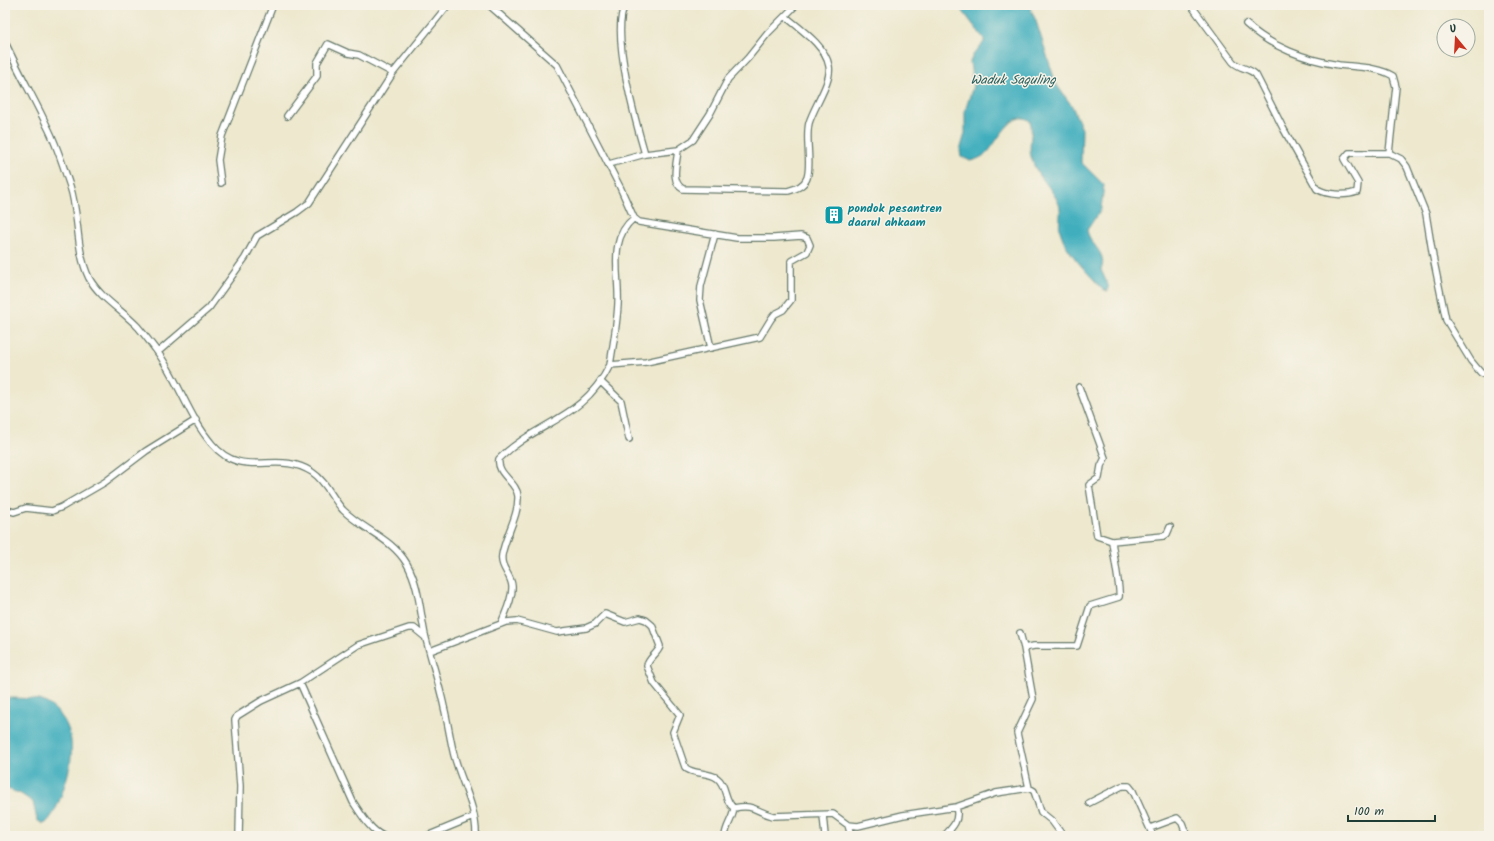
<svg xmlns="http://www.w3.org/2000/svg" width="1494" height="841" viewBox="0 0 1494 841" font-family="Kalam,sans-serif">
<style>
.water{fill:#40aebd;stroke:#307678}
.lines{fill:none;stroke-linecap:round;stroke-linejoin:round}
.minor-casing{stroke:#67796a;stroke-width:8}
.minor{stroke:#fff;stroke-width:5.5}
.labels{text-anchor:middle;stroke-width:3;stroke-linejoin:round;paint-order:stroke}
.culture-label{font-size:12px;font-weight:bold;fill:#0d838f;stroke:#f7f3e8;text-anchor:start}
.water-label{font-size:13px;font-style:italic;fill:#295f5d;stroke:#f7f3e8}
</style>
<rect width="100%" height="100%" fill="#f7f3e8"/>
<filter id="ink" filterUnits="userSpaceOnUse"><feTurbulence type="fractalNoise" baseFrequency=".025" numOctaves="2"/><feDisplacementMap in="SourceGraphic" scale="8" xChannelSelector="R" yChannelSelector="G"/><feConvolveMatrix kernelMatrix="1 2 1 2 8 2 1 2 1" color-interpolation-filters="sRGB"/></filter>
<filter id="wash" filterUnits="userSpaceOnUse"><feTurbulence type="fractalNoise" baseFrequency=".012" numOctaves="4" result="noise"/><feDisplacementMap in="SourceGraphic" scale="16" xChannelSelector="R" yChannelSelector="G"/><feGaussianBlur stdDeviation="0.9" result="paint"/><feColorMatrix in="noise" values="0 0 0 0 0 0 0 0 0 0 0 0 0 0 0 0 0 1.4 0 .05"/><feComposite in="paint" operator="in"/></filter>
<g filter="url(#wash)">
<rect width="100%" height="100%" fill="#ede8ce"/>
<path class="water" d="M958,5H1029L1036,21L1056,84L1072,106L1082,129L1081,162L1104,185L1101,209L1087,230C1090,246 1108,252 1101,270L1108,285V291L1103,290C1088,272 1067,255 1060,231C1058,222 1062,213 1059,204C1052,188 1037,176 1032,160C1027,147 1034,133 1030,121C1013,107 996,144 987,153C982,157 976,160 970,161L961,156L960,151L965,133V111L973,86L970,62L973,55L984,42V39Z
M5,698C14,698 37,698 45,702C77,721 75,754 65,784C61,797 56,813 46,823L43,824L37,820L33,802L21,794L5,788Z"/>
</g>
<g filter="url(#ink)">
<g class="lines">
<defs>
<path id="minor" d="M489,5L557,65L620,187L634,218L639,222L737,238H774L801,236L807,238L810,245L807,252L791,261V300L783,310L775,314L771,319L760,337L646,362L610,365C583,420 537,421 499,459C496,474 517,482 518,496C519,516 505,536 502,555C500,568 511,574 512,586C513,598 505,613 501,624
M625,5C610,33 636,123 645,154
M1191,5L1233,62C1240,69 1250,68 1256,75L1283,128L1317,189C1327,195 1346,196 1357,192L1358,183L1344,159L1349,153H1389L1401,159L1407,167L1426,214L1433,257L1446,320L1471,361L1481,373L1489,376
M1246,24C1271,47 1306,60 1339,65C1356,67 1379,67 1393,76L1396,87L1389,153
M5,42C18,71 34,98 47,126C57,145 63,166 70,186C80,216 75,249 89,278C100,298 122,310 138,327C144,334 150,342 156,350C178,379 188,416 212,444C243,481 277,449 312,472C326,481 332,498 343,510C363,530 392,538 407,564C419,585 420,611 425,635C431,659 439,683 444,707C448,723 450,739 454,755C461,782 477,808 476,836
M287,116L317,76V63L328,44L348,53L359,55L393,73
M678,150C677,163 670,182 683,189L788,191C796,189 804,186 807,178C812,163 805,140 809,123C814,106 832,82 829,66C825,45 800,29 785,16
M609,164L645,154L678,150L693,140L710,114L728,79L748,58L768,33L796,5
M221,183L218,160L222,136L273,5
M711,348L700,300L701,286L715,234
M158,352L209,308L245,258L257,236L297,212L309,203L393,73L448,5
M610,365C613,345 617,325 618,304C620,275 607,240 634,218
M601,382L621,401L629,439
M1079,387L1105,458L1101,466L1099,478L1089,485L1097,536L1112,541L1164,536L1167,534L1170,527
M5,504L8,510L14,512L26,508L52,511L62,507L105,482L146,451L196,420
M1020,633L1024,648
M430,651L506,622L517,621L557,632L586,628L595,624L605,614L625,622L640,618L646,620L652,625L660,646C658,654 648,658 647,666L654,683L680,715L673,732L685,767C690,774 709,772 717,778C727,785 724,802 734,808C733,819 726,825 725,836
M300,683L353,802C361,814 370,830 383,836
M1029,788L1017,733L1033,699L1024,648L1034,646H1077L1090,606L1119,597C1121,591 1113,552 1112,541
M1089,803L1122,786H1129L1133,791L1153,836
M734,808C755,804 754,811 773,816L833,814L848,825L858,826L903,815L956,807L996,793L1029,788L1034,791L1041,812L1052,821L1063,836
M823,815L825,836
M848,825L851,836
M1150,828L1177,818L1182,823L1187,836
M239,836L240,786L235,720L237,716L261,701L300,683L358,645L409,628H414L425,637
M427,836L473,817
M944,836C953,827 960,820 956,807"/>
</defs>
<use href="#minor" class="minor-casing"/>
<use href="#minor" class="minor"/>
</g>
</g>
<defs>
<symbol id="building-square" viewBox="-11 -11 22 22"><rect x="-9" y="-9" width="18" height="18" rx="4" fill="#0f9aa8" stroke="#f7f3e8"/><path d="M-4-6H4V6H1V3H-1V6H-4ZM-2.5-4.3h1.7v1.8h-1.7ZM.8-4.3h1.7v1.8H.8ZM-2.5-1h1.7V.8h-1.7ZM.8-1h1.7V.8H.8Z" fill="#fff"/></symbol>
</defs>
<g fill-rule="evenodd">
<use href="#building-square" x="823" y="204" width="22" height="22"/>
</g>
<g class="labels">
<g class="culture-label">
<text x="848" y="212">pondok pesantren<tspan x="848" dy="14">daarul ahkaam</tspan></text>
</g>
<g class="water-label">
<text x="1013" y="84">Waduk Saguling</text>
</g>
</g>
<rect width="1494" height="841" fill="none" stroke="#f7f3e8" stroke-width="20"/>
<g transform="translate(1456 38) rotate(342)"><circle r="19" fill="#f7f3e8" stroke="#a1aaa0"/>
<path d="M0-3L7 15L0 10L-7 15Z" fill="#c8321e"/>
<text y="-6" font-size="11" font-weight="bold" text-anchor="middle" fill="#1f3d34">U</text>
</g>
<path d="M1348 815v6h87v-6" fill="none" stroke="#1f3d34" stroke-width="2"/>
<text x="1354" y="815" font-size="12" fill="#1f3d34" stroke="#f7f3e8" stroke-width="3" paint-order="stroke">100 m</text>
</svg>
